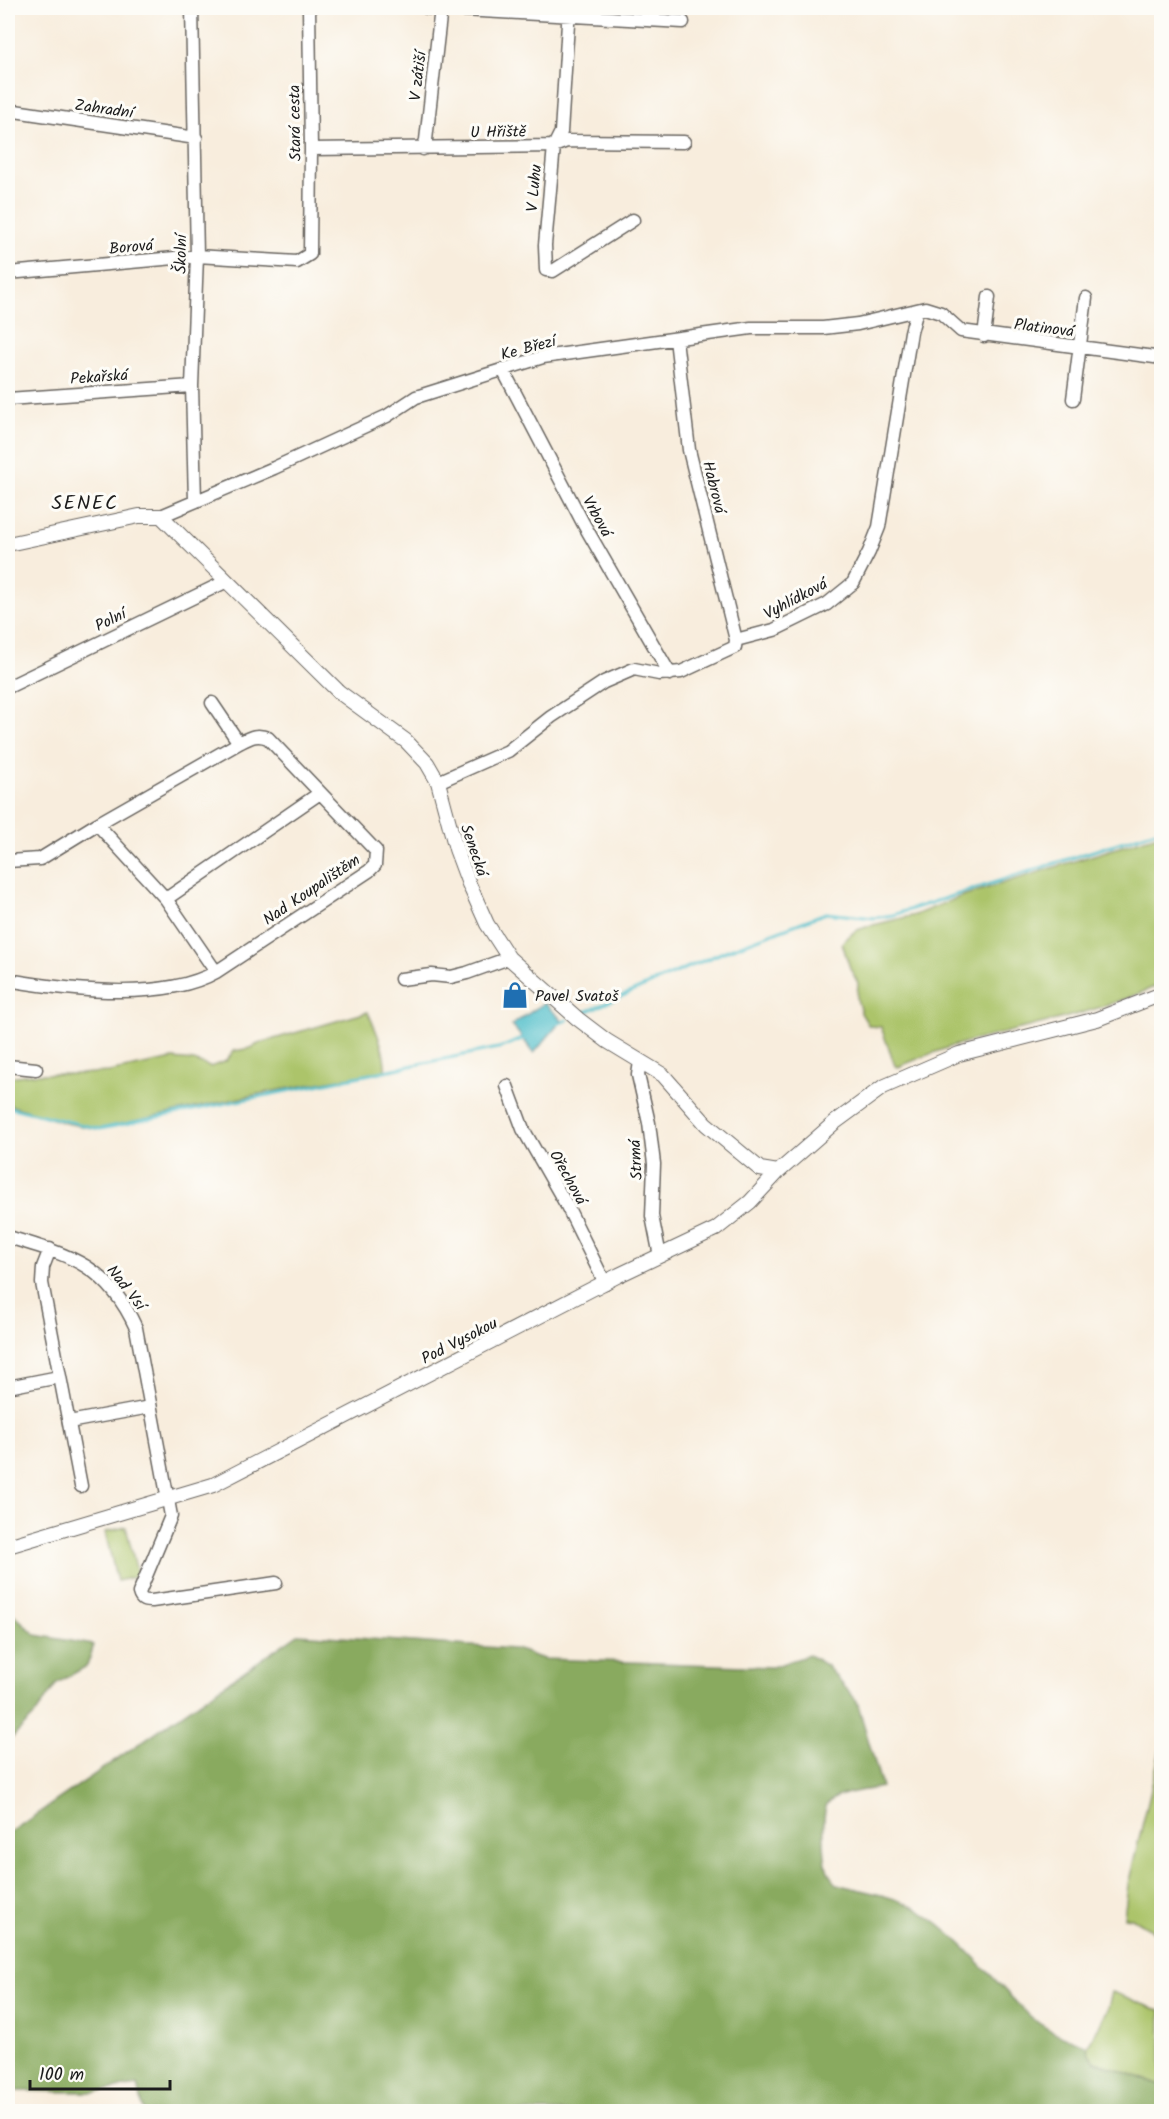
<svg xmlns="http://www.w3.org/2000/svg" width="1169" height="2119" viewBox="0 0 1169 2119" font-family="Kalam,sans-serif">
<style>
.green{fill:#acc46a;stroke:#647043;stroke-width:1.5}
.forest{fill:#89aa5e;stroke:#52633d;stroke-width:1.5}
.water{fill:#52bfcb;stroke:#376e74;stroke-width:1.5}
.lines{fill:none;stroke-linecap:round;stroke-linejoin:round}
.stream{stroke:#52bfcb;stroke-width:3}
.minor-casing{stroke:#696560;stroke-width:15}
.tertiary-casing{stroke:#696560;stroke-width:16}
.minor{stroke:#fff;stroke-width:12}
.tertiary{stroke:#fff;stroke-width:14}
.labels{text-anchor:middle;stroke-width:6;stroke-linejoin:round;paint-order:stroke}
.street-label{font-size:16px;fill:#1c1c1c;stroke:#fdfcf7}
.poi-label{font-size:16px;fill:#1c1c1c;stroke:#fdfcf7;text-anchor:start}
.quarter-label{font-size:20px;letter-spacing:1.5px;fill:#1c1c1c;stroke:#fdfcf7}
</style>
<rect width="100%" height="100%" fill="#fdfcf7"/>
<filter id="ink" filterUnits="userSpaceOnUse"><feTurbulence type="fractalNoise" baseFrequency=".0167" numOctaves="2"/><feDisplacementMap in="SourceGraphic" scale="12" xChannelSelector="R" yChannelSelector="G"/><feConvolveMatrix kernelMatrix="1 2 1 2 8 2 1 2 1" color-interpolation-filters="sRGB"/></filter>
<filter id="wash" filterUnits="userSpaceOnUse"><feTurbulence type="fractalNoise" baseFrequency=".008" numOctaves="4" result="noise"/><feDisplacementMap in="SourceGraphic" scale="24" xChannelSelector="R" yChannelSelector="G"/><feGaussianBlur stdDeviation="1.35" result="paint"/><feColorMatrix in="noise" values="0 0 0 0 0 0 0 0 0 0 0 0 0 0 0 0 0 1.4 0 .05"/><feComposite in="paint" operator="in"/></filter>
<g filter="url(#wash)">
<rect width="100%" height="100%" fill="#f8eddd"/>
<path class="green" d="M1161,834V984C1099,1013 1033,1025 967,1042C943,1048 920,1058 898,1067L895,1066L881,1027L869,1026L861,1013L857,999L858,983L850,968L842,943L855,931L869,926L915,915L962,896Z
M368,1012C376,1031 386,1050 385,1071L263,1093L98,1129L65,1123L10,1105L8,1099V1077L33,1074H79L109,1072L173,1059L194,1061L210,1067L226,1061L234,1051L251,1048L260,1043Z
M126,1527L138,1576L117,1581L105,1532Z
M1161,1747L1162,1936H1161L1132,1918L1124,1917L1128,1885Z
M1112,1992C1129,1997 1144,2007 1161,2010V2085L1096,2062L1089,2054L1087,2047L1107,2012Z"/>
<path class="forest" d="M8,1609L36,1635L94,1645L87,1666L57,1683L35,1715L8,1742Z
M298,1634L514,1649C525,1651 533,1657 545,1659L772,1667L809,1655L826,1665L857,1701L882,1787C866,1791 841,1791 828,1803C821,1811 824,1857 827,1868C828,1874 833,1880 837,1884C864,1892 896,1895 920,1911C964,1939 993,1981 1030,2016C1046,2031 1068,2038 1087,2046L1089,2054L1096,2062L1161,2085V2111L144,2112L138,2085L94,2092L8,2091V1834Z"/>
<path class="water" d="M544,1003L562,1020L534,1053L512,1025Z"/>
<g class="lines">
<path class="stream" d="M583,1013L728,950L826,913L874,918L893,915L1162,829
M558,1024L567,1020
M8,1107L100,1129L503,1047L524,1038"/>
</g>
</g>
<g filter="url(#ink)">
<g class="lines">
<defs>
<path id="minor" d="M192,8L197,256L192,386L195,501
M427,8L683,22
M569,8L561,132L554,146L545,245L546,270L553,271L633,220
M8,110L196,138
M311,149L554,146L567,141L684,142
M423,149L426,140L441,8
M8,273L197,256L297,262L310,254L311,149L309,8
M984,336L989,297
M676,339L689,450L736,640
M503,370L583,523L670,674
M8,399L192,386
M1073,399L1086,298
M161,516L274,468L387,416L416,397L543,357L751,328H823L858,324L925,308L941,313L961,331L1162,358
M8,687L227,581
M212,703L239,743
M438,782L508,751L551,717L604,682L634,669L659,674L681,672L735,647L736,640L774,630L827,604L853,583L869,552L879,527L911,332L917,310
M97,824L239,743C249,738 256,733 268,738L376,851L375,865L369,871L216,972
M8,861L40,859L97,824L166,899L216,972C163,1002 66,990 8,980
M166,899L320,793
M401,979L432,975L451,977L467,973L509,958
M640,1062L638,1075L649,1123L654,1164L652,1216L660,1256
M8,1066L36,1069
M507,1086L523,1129L567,1206L605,1283
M8,1237C69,1255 107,1264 136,1328L171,1516L141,1588L139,1593C141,1601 145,1601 152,1601L276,1583
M50,1249L43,1267L42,1283L81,1486
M8,1387L59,1377
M69,1422L150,1407"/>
<path id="tertiary" d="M8,544L139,516H161L339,692L406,741L427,763L438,782L456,849L469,884L487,924L509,958L578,1019L607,1041L663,1075L706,1124L760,1169L778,1172
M8,1546L213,1485L619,1275L716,1229L750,1202L778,1172L834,1123L883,1087L959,1054L1097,1019L1162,994"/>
</defs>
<use href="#minor" class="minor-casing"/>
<use href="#tertiary" class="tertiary-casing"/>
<use href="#minor" class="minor"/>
<use href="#tertiary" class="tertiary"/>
</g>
</g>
<defs>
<symbol id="shop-bare" viewBox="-9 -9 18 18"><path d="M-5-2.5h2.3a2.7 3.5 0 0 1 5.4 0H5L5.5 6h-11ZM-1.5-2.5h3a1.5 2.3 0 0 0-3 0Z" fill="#1f6fb2" stroke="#fdfcf7" stroke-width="2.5" paint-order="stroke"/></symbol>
</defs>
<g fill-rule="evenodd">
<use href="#shop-bare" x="496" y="976" width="38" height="38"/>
</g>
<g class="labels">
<g class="street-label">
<text transform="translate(417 76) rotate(-83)" y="6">V zátiší</text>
<text transform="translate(104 108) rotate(8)" y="6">Zahradní</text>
<text transform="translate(294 123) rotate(-91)" y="6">Stará cesta</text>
<text transform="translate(498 131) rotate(-1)" y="6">U Hřiště</text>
<text transform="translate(533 188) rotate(-85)" y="6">V Luhu</text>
<text transform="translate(131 246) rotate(-5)" y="6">Borová</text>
<text transform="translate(180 254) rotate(-89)" y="6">Školní</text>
<text transform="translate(1044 327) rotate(7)" y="6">Platinová</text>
<text transform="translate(528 347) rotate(-15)" y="6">Ke Březí</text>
<text transform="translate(99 376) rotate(-4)" y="6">Pekařská</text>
<text transform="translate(715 487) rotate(76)" y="6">Habrová</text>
<text transform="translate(598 516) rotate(61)" y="6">Vrbová</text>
<text transform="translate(795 598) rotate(-28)" y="6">Vyhlídková</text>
<text transform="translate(110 619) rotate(-26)" y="6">Polní</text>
<text transform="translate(475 850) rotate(71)" y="6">Senecká</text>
<text transform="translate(311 889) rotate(-34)" y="6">Nad Koupalištěm</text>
<text transform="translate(635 1160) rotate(-93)" y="6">Strmá</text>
<text transform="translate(569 1177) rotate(61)" y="6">Ořechová</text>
<text transform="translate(127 1287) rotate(52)" y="6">Nad Vsí</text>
<text transform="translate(459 1340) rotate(-27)" y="6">Pod Vysokou</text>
</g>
<g class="poi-label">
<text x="535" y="1001">Pavel Svatoš</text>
</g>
<g class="quarter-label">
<text x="85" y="509">SENEC</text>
</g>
</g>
<rect width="1169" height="2119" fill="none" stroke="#fdfcf7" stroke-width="30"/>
<path d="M30 2080v9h140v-9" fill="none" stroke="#1c1c1c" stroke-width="3"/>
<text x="39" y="2080" font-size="18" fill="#1c1c1c" stroke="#fdfcf7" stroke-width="4.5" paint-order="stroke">100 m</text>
</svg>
